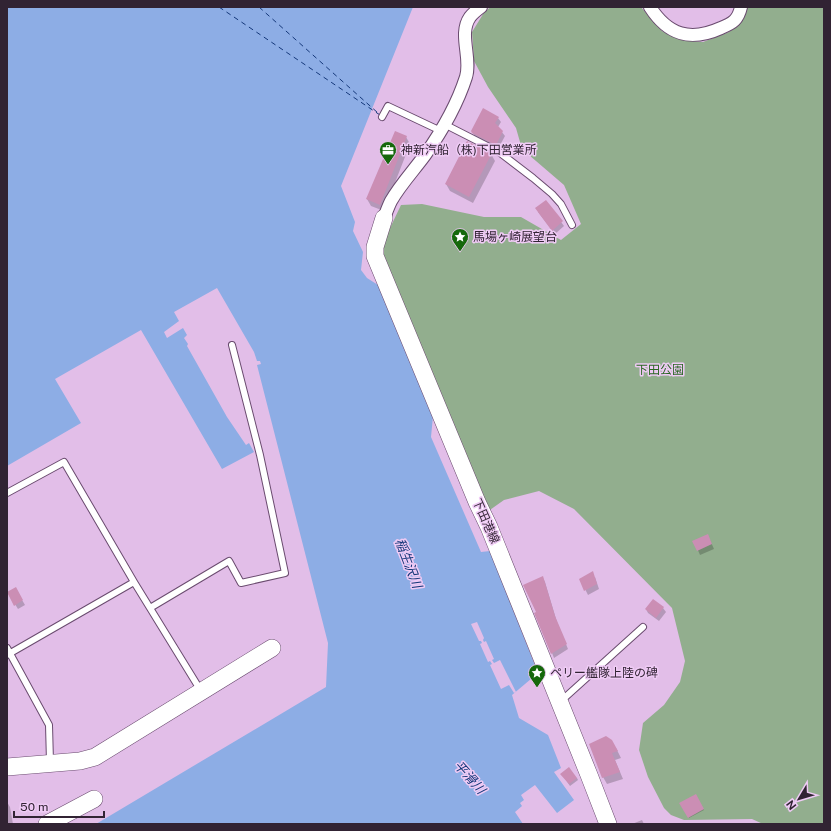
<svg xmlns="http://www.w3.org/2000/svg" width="831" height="831" viewBox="0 0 831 831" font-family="'Public Sans','Noto Sans JP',sans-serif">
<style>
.green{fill:#92ae8e}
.water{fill:#8dade5}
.pier{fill:#e2bee8}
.shadow{fill:#0003}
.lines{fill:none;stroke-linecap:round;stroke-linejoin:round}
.ferry{stroke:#15387a;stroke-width:1;stroke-dasharray:5 4;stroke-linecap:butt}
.building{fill:#cb8eb4}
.lane-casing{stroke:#6a4b6f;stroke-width:8}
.street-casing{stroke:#6a4b6f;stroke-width:14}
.secondary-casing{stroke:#6a4b6f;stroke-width:18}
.lane{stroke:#fff;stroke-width:6}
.street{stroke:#fff;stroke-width:12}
.secondary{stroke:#fff;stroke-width:17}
.labels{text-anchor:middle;stroke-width:3;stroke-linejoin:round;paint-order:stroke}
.poi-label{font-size:12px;fill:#312333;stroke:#efcbf5;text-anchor:start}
.park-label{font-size:12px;fill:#296722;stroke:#efcbf5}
.street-label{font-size:12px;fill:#312333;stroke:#efcbf5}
.water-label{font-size:13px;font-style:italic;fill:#15387a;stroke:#efcbf5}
</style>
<rect width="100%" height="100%" fill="#e2bee8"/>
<path class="green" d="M491,7H641L662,31L684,40L703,42L729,32L742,17L741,7H824V824H763L752,819L684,820L671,815L664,808L648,777L639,750L643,723L664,705L680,682L685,661L672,608L574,509L539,491L504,500L487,512L379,251L401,205L422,204L484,217H521L561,240L581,224L564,185L522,149L516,128L488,87L474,61L472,32L485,11Z"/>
<path class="water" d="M7,7H413L341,186L355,222L353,231L363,252L361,270L367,278L378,285L433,416L431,437L481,552L490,551L538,673L512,695L519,718L548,735L561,768L554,772L574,800L557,813L535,785L521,795L524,800L520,803L522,806L515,812L523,824H96L326,687L328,643L257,365L261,364L260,361H257L254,352L217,288L174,312L179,321L164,332L167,338L183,328L187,335L184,338L188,344L187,346L227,417L246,445L249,443L254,452L222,469L141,330L55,379L81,423L7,466Z"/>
<path class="pier" d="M477,622L484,638L483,640L484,642L486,641L494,659L492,660L494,663L500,660L516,692L514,693L509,685L501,689L490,665L492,664L490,661L488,662L480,644L482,643L481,641H479L471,624Z"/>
<path class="shadow" d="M498,118L501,122L498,127L505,136L498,149L475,137L472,131Z
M406,137L410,144L384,211L371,206L367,199Z
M491,154L495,161L473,203L450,191L446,184Z
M546,201L564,226L555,234L538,212Z
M710,540L714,549L700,555L694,541Z
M595,577L599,589L588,595L580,579Z
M543,578L545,582L557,622L568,649L554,658L552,653Z
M15,588L25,605L18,609L8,593Z
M663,608L666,612L659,621L648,613L646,609Z
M591,744L616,748L621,758L615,760L623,779L607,784L603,777Z
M563,776L577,778L578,780L570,786Z
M695,795L704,810L689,818L680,804Z
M7,802L10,807L13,824H7Z
M642,820L644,824H632Z"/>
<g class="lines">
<path class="ferry" d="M219,7L380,115
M259,7L378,113"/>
</g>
<path class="building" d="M483,108L499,117L495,123L503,131L496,145L472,133L471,131Z
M395,131L407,136L380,205L366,199Z
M467,141L492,153L469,197L445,184Z
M546,200L563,221L552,231L535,208Z
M708,534L712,544L697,551L692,541Z
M593,571L597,584L584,591L579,579Z
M543,576L555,616L567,644L551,654L534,613L536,612L523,585Z
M16,587L23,600L14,606L7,592Z
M653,599L664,607L656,618L645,609Z
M606,736L612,740L618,751L612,753L620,772L602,778L589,744Z
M569,767L577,778L569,784L560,774Z
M696,794L704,809L688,818L679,803Z"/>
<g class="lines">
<defs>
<path id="lane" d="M382,117L388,106L441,131
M444,124L499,152L533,178L552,194L561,204L572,225
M7,493L64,462L134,582L201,691
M150,608L229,561L241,583L285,573L260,455L232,345
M7,648L49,725L50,762
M7,655L134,582
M561,701L643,627"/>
<path id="street" d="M650,7C668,35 690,42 721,28C733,23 738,20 741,7
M384,218C386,213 388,207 391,201C400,185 414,170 425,155C442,131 457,105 466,77C472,58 458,34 470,17C473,13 477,10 481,7"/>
<path id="secondary" d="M384,218L375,247V256L477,502L489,527L589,775L608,824
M7,767L80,761L95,757L272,648
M47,824L94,799"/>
</defs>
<use href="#lane" class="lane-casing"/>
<use href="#street" class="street-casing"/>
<use href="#secondary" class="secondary-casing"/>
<use href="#lane" class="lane"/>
<use href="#street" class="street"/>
<use href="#secondary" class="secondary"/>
</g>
<defs>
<symbol id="office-pin" viewBox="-11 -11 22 30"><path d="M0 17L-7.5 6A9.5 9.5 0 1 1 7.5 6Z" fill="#15680b" stroke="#efcbf5"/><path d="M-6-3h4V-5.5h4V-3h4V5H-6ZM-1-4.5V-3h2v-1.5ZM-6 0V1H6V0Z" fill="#fff"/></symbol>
<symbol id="sight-pin" viewBox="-11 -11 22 30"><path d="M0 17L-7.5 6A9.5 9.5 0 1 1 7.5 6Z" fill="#15680b" stroke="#efcbf5"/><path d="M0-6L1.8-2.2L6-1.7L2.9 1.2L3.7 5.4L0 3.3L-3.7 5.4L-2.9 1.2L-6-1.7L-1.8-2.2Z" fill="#fff"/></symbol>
</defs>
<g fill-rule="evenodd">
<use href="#office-pin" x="378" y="140" width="20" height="27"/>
<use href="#sight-pin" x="450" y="227" width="20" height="27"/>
<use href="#sight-pin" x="527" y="663" width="20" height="27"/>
</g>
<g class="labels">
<g class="poi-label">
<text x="401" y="154">神新汽船（株)下田営業所</text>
<text x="473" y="241">馬場ヶ崎展望台</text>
<text x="550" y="677">ペリー艦隊上陸の碑</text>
</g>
<g class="park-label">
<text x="660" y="374">下田公園</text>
</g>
<g class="street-label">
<text transform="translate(486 521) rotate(66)" y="4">下田港線</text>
</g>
<g class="water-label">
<text transform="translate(409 563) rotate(69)" y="5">稲生沢川</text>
<text transform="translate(470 777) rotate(48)" y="5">平滑川</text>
</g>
</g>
<rect width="831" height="831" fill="none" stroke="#312333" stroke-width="16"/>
<g transform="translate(799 799) rotate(232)" stroke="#efcbf5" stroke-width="3" paint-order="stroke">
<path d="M0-3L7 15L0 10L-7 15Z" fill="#312333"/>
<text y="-6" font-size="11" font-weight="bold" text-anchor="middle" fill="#312333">N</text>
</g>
<path d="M14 811v6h90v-6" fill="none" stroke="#312333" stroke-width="2"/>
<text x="20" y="811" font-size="12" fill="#312333" stroke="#efcbf5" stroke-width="3" paint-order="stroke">50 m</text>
</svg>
